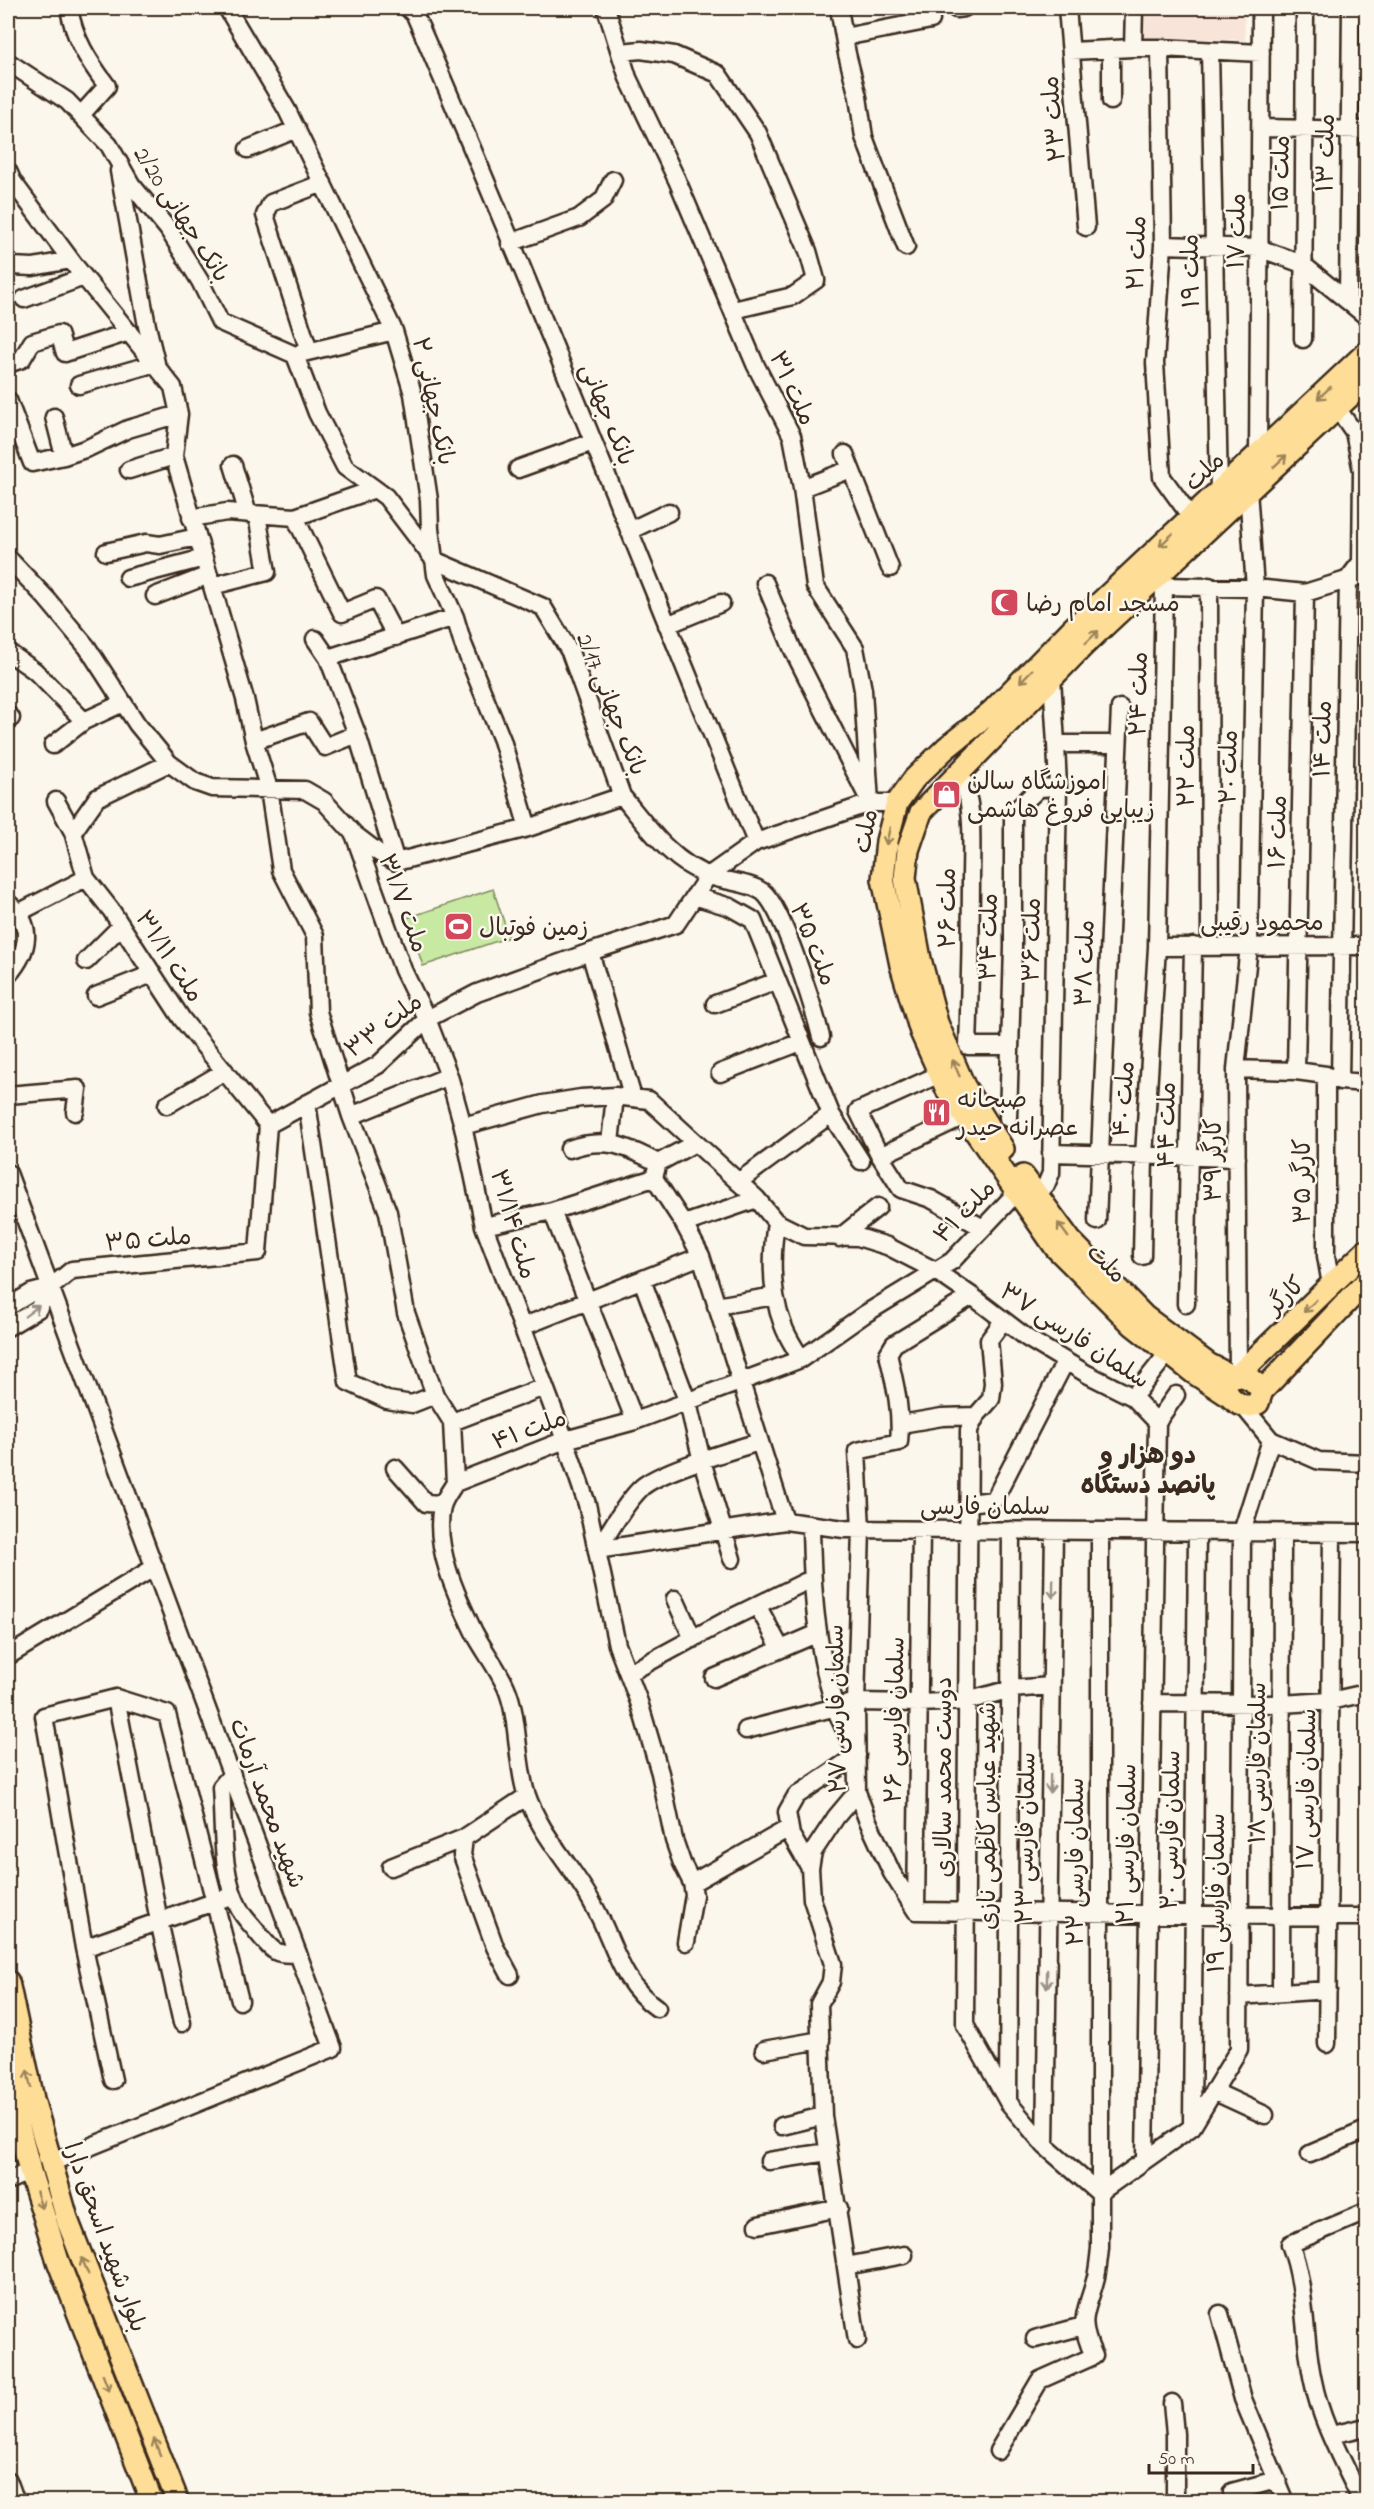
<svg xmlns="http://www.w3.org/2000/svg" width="1374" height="2509" viewBox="0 0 1374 2509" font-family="'Indie Flower','Playpen Sans Arabic',sans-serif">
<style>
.built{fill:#f9e4d9}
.green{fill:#c7e9a2;stroke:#818a60;stroke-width:1.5}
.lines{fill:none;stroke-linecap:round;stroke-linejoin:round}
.minor-casing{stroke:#3b2a1e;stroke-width:21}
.major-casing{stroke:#3b2a1e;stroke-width:26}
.minor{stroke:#fbf7ec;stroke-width:16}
.major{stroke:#fedd96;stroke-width:21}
.oneway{stroke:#9c845a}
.oneway2{stroke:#9b9085}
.labels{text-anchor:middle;stroke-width:5;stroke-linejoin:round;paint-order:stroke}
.street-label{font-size:24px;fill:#3b2a1e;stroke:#fbf7ec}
.poi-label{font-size:24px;fill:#3b2a1e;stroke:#fbf7ec;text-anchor:start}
.neighbourhood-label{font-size:26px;font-weight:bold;fill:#3b2a1e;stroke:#fbf7ec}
</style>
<rect width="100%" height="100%" fill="#fbf7ec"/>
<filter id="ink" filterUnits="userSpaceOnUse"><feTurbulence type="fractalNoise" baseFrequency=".0167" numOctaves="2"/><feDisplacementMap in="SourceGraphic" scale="12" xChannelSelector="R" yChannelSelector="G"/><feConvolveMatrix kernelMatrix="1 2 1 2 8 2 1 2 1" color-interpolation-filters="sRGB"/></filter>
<g filter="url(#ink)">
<path class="built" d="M1143,8H1244L1245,40L1142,37Z"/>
<path class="green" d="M493,889L509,937L423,966L407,918Z"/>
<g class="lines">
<defs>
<path id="minor" d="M69,8C74,39 88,60 107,86L81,115
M227,8L287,110L394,331L413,394L429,500L430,529L436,575L455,617L463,644L502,740L528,828
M408,8L415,15C534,289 643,567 756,842
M606,8L628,78L677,180L755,364L792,436L802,488L815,586L855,648L863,690L870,803
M839,8L847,54L858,97L864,137L906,247
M1067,8L1086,227
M1134,8L1133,48H1160L1163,245L1155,363L1162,477L1191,517
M956,9L964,8
M844,37L931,20L929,8
M1160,48L1261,53
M1111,49V101
M1071,51L1133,48
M1210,51L1219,490
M621,52L641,50L674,55L718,74L758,133L808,251L816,280L793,296L733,310
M8,62L67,101L109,145L131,184L168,229L200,281L220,322L295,355L317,413L345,467L386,497L434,560L543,607L570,652L622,796
M1261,128L1366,130
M248,149L297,129
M8,171L13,182L76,267L173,387L179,414L174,456L245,699L254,741L269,789L281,870L315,936L318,1012L351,1116L388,1212L406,1313L435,1395
M510,243L579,218L603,200L613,180
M1163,245L1259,248L1302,264L1366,316
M11,266L33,267L71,260
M24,299L84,277
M1348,299L1351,8
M1303,339L1305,8
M309,351L265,215L271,203L323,183
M299,354L394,331
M8,364L22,359L32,342L59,334L65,353L129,332
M79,385L156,363L147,326L119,171
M8,400L32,463L64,456
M1337,408L1354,432L1362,471L1361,562L1348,579L1340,1081
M54,417L64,456L88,448L128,429L179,414
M845,454L890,568
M1258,455L1261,8
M233,465L248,514
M518,469L593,442
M129,470L174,456
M802,488L851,469
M295,517L342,613L376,599L396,637
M191,518L227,512L295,517L375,489
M629,531L669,512
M106,552L146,543L160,545L197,537
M8,558L46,598L87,647L137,724L169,763L195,782L212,788L305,790L324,801L354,834L379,853L396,862L528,828L622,796C647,826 672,863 710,876C726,882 749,882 763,892C783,908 814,1009 821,1037
M128,578L204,558
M1159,578L1164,586L1255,588L1305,593L1366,574
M765,583L793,650L866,794
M212,586L267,572L257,515
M1209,586L1210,947
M155,596L209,575
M667,625L721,603
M315,639L328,658L357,734L396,862
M8,652L35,671L84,721
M328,658L455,617
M1052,678L1056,744
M8,715L11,718
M254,741L309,722L325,747L357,734
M53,745L84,721L123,703
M960,772C975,805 971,845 971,881C971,936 970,991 968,1046H1010
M56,801L73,832L86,878L111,910L182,1019L268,1125
M73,832L97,798L169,763
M354,834L403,970L427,1019L449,1076L463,1126L484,1226L565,1440L587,1504L617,1645L639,1702L660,1773L674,1840L682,1863L692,1883L694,1895L686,1942
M694,896L730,907L753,920L831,1114L861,1161
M8,903C35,925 29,951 8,975
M18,913L86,878
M1157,947L1366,946
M590,952L633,1098
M86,961L121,926
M96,996L152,974
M715,1004L777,981
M1236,1069L1296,1071L1326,1075L1340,1081L1366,1083
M1296,1071L1305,593
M720,1073L801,1042
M940,1074L858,1111L880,1156L901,1189L931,1199L983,1228
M1326,1075V1256L1331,1285
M8,1095L78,1089L75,1112
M307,1103L348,1382L387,1400L412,1404L435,1395L452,1422L455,1483L565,1440L635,1421L801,1359L865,1314L952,1261L1017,1192
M167,1105L225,1071
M351,1116L449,1076
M1008,1118L1013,947V813L1039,788L1058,787
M463,1126L543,1104L581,1098L615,1096L649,1100L757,1199L776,1222L804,1236L858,1237L887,1246L934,1270L972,1296L1027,1338L1087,1374L1133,1397L1157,1422L1145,2158
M610,1143L615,1096
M569,1149C605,1136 626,1146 658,1163
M1051,1153L1237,1158
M880,1156L964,1116
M8,1173L333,2048L50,2163
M655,1174L658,1163L695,1143
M738,1182L831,1114
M1035,1193L1046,1185L1051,1173L1058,787L1056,744H1117
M1097,1221L1120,708
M776,1222C771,1256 770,1292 783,1325C787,1337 795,1348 801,1359
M684,1224L757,1199
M484,1226L552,1211
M839,1238L878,1207
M1142,1256L1144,1156L1157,947L1164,586
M642,1280L688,1403L702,1461L732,1559
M1186,1304L1193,946
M716,1306L775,1296
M8,1307L31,1293L50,1288
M1003,1321L989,1340L993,1383L991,1399L976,1416L969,1430L965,2025L1008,2102L1045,2146L1099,2193
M8,1327L38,1309L50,1288L72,1270L258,1252L268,1125L378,1065L427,1019L477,993L590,952L676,924L708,876L756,842L870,803H897
M522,1327L701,1256
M1238,1375L1236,1069L1249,946L1255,588L1248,490
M1133,1397L1168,1353
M1243,1406L1271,1440L1319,1461L1366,1463
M635,1421L552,1211L654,1178L684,1224L701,1256L785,1521L844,1529L1366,1533
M452,1422L544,1387
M1157,1422L1176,1395
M901,1424L942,1417L976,1416
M395,1468L426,1503L442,1504
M455,1483C451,1490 444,1498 442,1507C433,1546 457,1597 474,1632C484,1651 497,1667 506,1687C519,1716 516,1761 526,1793C540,1835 574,1868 594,1906C615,1943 619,1982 657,2008
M968,1503L994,1500L1065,1362
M597,1550C611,1530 623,1506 640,1489C656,1472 733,1450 759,1442
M597,1550L785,1521
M675,1599L693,1639
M757,1605L781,1649
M8,1656L155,1567
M629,1673L727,1620L811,1579
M714,1678L816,1634
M116,1698L159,1921L182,2023
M1152,1703L1281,1704L1330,1701L1366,1693
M746,1730L856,1702L919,1703L967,1701L1011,1689L1051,1686
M232,1774L221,1787C224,1827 220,1874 240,1910C244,1918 252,1925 257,1932C272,1950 274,1956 298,1953
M857,1792L836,1817L813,1852L810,1868L812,1899L833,1964L831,1982L819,2004L823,2116L857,2340
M391,1867L464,1838
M810,1868L791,1835L787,1812L796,1796L857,1755C850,1738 839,1721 834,1704C815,1642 812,1588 811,1525
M692,1883L789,1828
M916,1910L921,1530
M916,1911L892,1873L867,1819L857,1792L856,1702L861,1529L857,1451L899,1442C902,1411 895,1384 888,1354L894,1344L972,1296
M916,1911L1366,1917
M84,1948L225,1898
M510,1975L495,1947L462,1855L464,1838L527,1796
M1281,1993L1282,1533
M1239,1996L1328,1990
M1327,2044L1332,1533
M764,2050L821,2040
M113,2080L84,1948L44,1716L116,1698L167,1714L240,2001
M1213,2091L1265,2115
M1008,2100L1011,1530
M1192,2125L1197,1532
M782,2126L823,2116
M1045,2146L1054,1531
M1310,2154L1366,2130
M769,2161L828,2152
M8,2181L30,2171
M1099,2193L1192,2127L1239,2049L1242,1532L1271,1440
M758,2225L839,2208
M846,2266L904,2255
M1220,2314L1243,2399L1286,2502
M1035,2339L1083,2326
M1172,2403L1175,2434V2502
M1331,2435L1366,2427
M998,2451L1040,2380L1094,2356C1076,2317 1087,2314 1096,2277C1098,2268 1099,2258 1100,2248V1531
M8,2480L16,2502
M1232,2492L1276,2480
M1362,2502C1344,2463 1321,2423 1313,2381C1303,2336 1307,2288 1290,2244L1366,2212"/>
<path id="major" d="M1003,1149L964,1086L937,1023L920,959L905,878L908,850L921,812L1085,644L1366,381
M1023,1176L1070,1240L1145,1317L1208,1364L1233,1377
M1238,1375L1366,1251
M1238,1375C1249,1377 1255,1381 1262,1391L1258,1403C1246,1410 1237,1404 1229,1396L1225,1385L1230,1377Z
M1262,1391L1366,1282
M1229,1396L1194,1373L1133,1325L1056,1248L948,1092L921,1032L901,965L883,879L887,841L897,803L914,779L946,748L991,712L1071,630L1366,353
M8,1982L33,2099L68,2222L178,2502
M8,2082L30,2171L58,2261L152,2502"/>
</defs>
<use href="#minor" class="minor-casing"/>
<use href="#major" class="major-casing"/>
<use href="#minor" class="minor"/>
<use href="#major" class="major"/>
</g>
<defs><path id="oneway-shaft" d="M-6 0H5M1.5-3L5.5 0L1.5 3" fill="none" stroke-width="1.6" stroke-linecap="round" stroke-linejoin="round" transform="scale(1.5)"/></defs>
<g class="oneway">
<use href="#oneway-shaft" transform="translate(1324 393) rotate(137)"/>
<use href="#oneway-shaft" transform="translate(1280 461) rotate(-43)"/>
<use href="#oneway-shaft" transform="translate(1166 540) rotate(137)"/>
<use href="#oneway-shaft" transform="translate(1092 637) rotate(-44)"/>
<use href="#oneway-shaft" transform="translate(1026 676) rotate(134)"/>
<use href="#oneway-shaft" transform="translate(888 836) rotate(102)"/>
<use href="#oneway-shaft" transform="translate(956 1068) rotate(-113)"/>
<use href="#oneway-shaft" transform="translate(1063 1230) rotate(-126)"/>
<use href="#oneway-shaft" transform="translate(1310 1306) rotate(136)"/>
<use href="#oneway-shaft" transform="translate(29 2079) rotate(-102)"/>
<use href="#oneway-shaft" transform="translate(39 2200) rotate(73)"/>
<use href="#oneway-shaft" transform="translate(85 2266) rotate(-112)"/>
<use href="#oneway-shaft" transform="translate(106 2383) rotate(69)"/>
<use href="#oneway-shaft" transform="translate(157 2447) rotate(-111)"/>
</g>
<g class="oneway2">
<use href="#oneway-shaft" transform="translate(32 1311) rotate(-37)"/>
<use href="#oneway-shaft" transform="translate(1053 1589) rotate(91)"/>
<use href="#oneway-shaft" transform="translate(1050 1784) rotate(91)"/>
<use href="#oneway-shaft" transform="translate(1047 1979) rotate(91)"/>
</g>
</g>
<defs>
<symbol id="mosque-square" viewBox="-11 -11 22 22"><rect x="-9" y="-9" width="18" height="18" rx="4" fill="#d1495b" stroke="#fbf7ec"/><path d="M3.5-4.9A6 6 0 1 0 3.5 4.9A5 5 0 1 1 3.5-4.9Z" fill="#fff"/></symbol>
<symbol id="shop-square" viewBox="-11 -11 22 22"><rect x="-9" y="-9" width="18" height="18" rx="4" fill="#d1495b" stroke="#fbf7ec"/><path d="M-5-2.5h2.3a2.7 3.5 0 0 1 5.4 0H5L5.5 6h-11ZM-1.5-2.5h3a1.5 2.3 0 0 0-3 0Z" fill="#fff"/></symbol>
<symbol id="stadium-square" viewBox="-11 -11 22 22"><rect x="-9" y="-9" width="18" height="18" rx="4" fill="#d1495b" stroke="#fbf7ec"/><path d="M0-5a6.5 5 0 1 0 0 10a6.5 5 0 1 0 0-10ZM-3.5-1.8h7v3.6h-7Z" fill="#fff"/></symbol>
<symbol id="restaurant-square" viewBox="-11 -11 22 22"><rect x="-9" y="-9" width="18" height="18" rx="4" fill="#d1495b" stroke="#fbf7ec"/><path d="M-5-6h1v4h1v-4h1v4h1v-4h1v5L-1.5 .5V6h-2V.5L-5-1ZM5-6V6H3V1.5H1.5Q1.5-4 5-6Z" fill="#fff"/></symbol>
</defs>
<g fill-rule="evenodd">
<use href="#mosque-square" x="988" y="586" width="33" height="33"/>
<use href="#shop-square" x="930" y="778" width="33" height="33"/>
<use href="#stadium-square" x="442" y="910" width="33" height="33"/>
<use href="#restaurant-square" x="920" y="1096" width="33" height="33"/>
</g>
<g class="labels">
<g class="street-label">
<text transform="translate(1053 119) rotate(-95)" y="8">ملت ۲۳</text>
<text transform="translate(1325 153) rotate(-89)" y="8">ملت ۱۳</text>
<text transform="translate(1280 173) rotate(-89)" y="8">ملت ۱۵</text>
<text transform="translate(182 214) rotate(57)" y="8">بانک جهانی 2/20</text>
<text transform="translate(1236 231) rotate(-89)" y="8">ملت ۱۷</text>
<text transform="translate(1136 253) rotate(-88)" y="8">ملت ۲۱</text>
<text transform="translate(1190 271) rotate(-91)" y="8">ملت ۱۹</text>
<text transform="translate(793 388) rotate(65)" y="8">ملت ۳۱</text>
<text transform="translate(434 401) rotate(78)" y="8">بانک جهانی ۲</text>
<text transform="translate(608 414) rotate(68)" y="8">بانک جهانی</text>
<text transform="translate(1204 471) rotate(-43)" y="8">ملت</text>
<text transform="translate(1138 694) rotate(-89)" y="8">ملت ۲۴</text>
<text transform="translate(612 704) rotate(68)" y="8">بانک جهانی 2/17</text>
<text transform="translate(1322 739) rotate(-89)" y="8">ملت ۱۴</text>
<text transform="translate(1186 766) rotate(-90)" y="8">ملت ۲۲</text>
<text transform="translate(1228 767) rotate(-89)" y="8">ملت ۲۰</text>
<text transform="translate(865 831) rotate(-79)" y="8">ملت</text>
<text transform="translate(1277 832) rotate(-89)" y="8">ملت ۱۶</text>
<text transform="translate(404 903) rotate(70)" y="8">ملت ۳۱/۷</text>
<text transform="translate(947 908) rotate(-90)" y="8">ملت ۲۶</text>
<text x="1262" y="930">محمود رقیبی</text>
<text transform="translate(988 937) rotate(-89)" y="8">ملت ۳۴</text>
<text transform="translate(1031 940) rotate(-89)" y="8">ملت ۳۶</text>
<text transform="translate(814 944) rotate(68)" y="8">ملت ۳۵</text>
<text transform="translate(170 956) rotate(57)" y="8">ملت ۳۱/۱۱</text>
<text transform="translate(1084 963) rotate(-88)" y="8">ملت ۳۸</text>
<text transform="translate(383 1025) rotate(-37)" y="8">ملت ۳۳</text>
<text transform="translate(1123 1099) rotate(-86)" y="8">ملت ۴۰</text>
<text transform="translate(1166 1125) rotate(-89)" y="8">ملت ۴۴</text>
<text transform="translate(1213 1160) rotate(-90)" y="8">کارگر ۳۹</text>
<text transform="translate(1302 1181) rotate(-90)" y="8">کارگر ۳۵</text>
<text transform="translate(964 1211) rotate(-46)" y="8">ملت ۴۱</text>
<text transform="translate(514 1224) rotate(74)" y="8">ملت ۳۱/۱۴</text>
<text transform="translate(148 1239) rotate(-5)" y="8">ملت ۳۵</text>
<text transform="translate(1107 1263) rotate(45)" y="8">ملت</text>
<text transform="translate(1285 1295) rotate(-44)" y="8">کارگر</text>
<text transform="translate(1075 1335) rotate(33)" y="8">سلمان فارسی ۳۷</text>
<text transform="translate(529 1429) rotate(-20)" y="8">ملت ۴۱</text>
<text x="985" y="1514">سلمان فارسی</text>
<text transform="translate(836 1709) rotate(-91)" y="8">سلمان فارسی ۲۷</text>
<text transform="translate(894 1720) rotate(-89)" y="8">سلمان فارسی ۲۶</text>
<text transform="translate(1257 1763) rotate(-90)" y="8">سلمان فارسی ۱۸</text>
<text transform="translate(943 1777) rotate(-90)" y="8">دوست محمد سالاری</text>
<text transform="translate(1306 1789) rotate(-89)" y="8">سلمان فارسی ۱۷</text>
<text transform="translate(268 1803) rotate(70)" y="8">شهید محمد آرمات</text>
<text transform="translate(987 1816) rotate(-90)" y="8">شهید عباس کاظمی نازی</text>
<text transform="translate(1170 1830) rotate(-89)" y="8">سلمان فارسی ۲۰</text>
<text transform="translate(1025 1838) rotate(-89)" y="8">سلمان فارسی ۲۳</text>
<text transform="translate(1126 1844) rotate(-89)" y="8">سلمان فارسی ۲۱</text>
<text transform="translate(1075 1862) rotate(-90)" y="8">سلمان فارسی ۲۲</text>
<text transform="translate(1216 1893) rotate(-90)" y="8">سلمان فارسی ۱۹</text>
<text transform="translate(106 2237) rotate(70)" y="8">بلوار شهید اسحق دارا</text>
</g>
<g class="poi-label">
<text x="1026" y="611">مسجد امام رضا</text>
<text x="967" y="789">اموزشگاه سالن<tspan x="967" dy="28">زیبایی فروغ هاشمی</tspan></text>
<text x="479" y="935">زمین فوتبال</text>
<text x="957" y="1107">صبحانه<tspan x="957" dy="28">عصرانه حیدر</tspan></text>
</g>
<g class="neighbourhood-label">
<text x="1148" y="1463">دو هزار و<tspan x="1148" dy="30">پانصد دستگاه</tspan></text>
</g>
</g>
<rect width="1374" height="2509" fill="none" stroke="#fbf7ec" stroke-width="30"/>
<rect x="15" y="15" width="1344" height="2479" fill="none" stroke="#3b2a1e" stroke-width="2" filter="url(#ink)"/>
<path d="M1149 2464v9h104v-9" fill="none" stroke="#3b2a1e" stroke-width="3"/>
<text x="1158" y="2464" font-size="18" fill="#3b2a1e" stroke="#fbf7ec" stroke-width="4.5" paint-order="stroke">50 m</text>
</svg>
